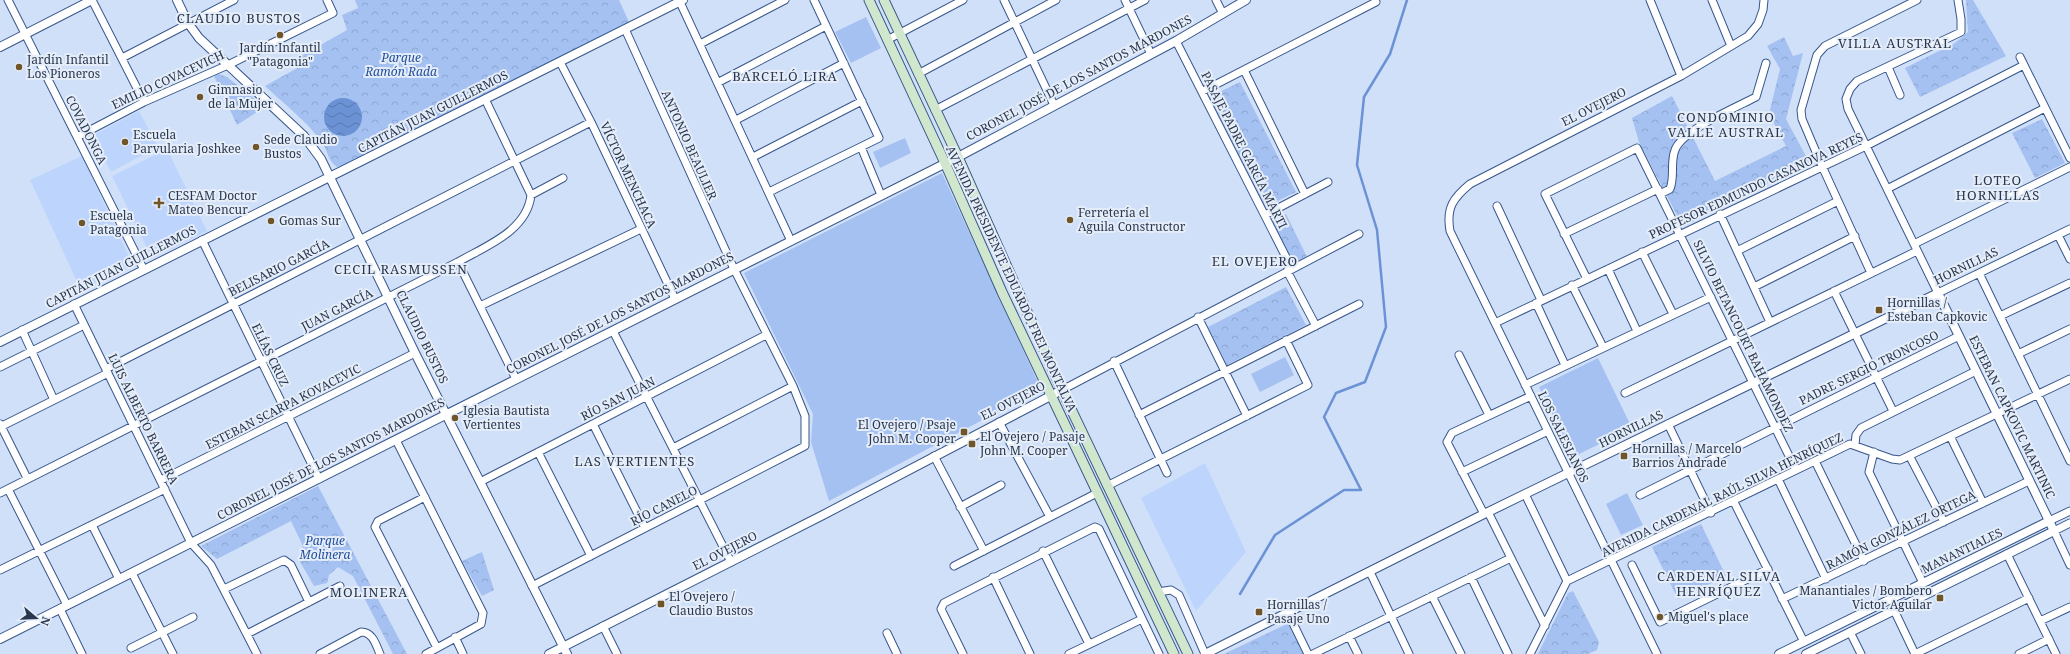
<svg xmlns="http://www.w3.org/2000/svg" width="2070" height="654" viewBox="0 0 2070 654" font-family="'Noto Serif',serif">
<style>
.built{fill:#bdd5fd}
.grass{fill:#a4c1f2}
.park{fill:url(#park-crowns)}
.water{fill:url(#water-waves)}
.lines{fill:none;stroke-linecap:round;stroke-linejoin:round}
.stream{stroke:#6b92d5;stroke-width:2.5}
.minor-casing{stroke:#38568b;stroke-width:9}
.tertiary-casing{stroke:#38568b;stroke-width:10}
.secondary-casing{stroke:#38568b;stroke-width:11}
.minor{stroke:#fff;stroke-width:7}
.tertiary{stroke:#fff;stroke-width:8}
.secondary{stroke:#d1e7cd;stroke-width:9}
.poi-dot{fill:#6f5527;stroke:#e5edf9;stroke-width:1.5}
.labels{text-anchor:middle;stroke-width:4;stroke-linejoin:round;paint-order:stroke}
.poi-label{font-size:12px;fill:#28364e;stroke:#e5edf9;text-anchor:start}
.park-label{font-size:12px;font-style:italic;fill:#214e9e;stroke:#e5edf9}
.street-label{font-size:12px;fill:#28364e;stroke:#e5edf9}
.neighbourhood-label{font-size:13px;letter-spacing:1px;fill:#28364e;stroke:#e5edf9}
</style>
<defs>
<pattern id="park-crowns" width="20" height="18" patternUnits="userSpaceOnUse"><rect width="20" height="18" fill="#a4c1f2"/><path d="M2 6a3 3 0 1 1 6 0M12 15a3 3 0 1 1 6 0" fill="none" stroke="#8da6d1"/></pattern>
<pattern id="water-waves" width="16" height="10" patternUnits="userSpaceOnUse"><rect width="16" height="10" fill="#6b92d5"/><path d="M0 5q4-4 8 0t8 0" fill="none" stroke="#5878af"/></pattern>
</defs>
<rect width="100%" height="100%" fill="#d1e0f9"/>
<path class="built" d="M139,111L158,147L111,172L92,136Z
M167,149L207,231L152,258L112,176Z
M82,156L133,265L81,290L30,180Z
M1205,463L1246,552L1196,611L1141,498Z"/>
<path class="grass" d="M866,17L881,48L851,63L835,32Z
M905,138L911,153L880,168L873,152Z
M942,173L1041,389L829,501L811,442L813,414L744,273Z
M1285,357L1294,375L1260,392L1251,374Z
M1598,358L1632,428L1573,457L1539,387Z
M1627,493L1643,525L1621,535L1606,504Z"/>
<path class="park" d="M355,0H619L629,22L352,163L337,167C328,161 328,152 323,144C311,125 282,102 265,86L299,67L296,59L347,30L342,15L358,8Z
M1966,0H1973L2006,56L1920,97L1905,68L1955,43L1968,32Z
M1784,37L1793,56L1803,53L1786,119L1809,162L1683,227L1639,142L1632,118L1672,96L1715,181L1786,146L1769,114L1780,69L1767,46Z
M219,74L227,77L265,107L237,125L214,76Z
M1240,82L1296,192L1265,207L1209,97Z
M2042,119L2065,163L2035,178L2012,133Z
M1286,214L1307,257L1293,264L1272,222Z
M1286,287L1306,325L1227,365L1208,327Z
M318,486L407,654H393L353,576L338,567L329,575L327,583L314,586L299,560L303,546L291,521L217,559L201,546Z
M1701,524L1726,576L1678,599L1652,547Z
M482,552L494,590L482,596L462,561Z
M1573,591L1599,642L1597,650L1588,654H1538L1568,593Z
M1289,623L1305,654H1224Z"/>
<path class="water" d="M324 117a19 19 0 1 1 38 0a19 19 0 1 1-38 0Z"/>
<g class="lines">
<path class="stream" d="M1240,594L1275,535L1344,490H1361L1324,417L1336,393L1365,382L1386,327L1377,230L1357,165L1364,97L1390,54L1407,0"/>
<defs>
<path id="minor" d="M8,0L144,270
M92,0L144,102
M679,0L791,241
M1004,0L1054,105
M1125,0L1151,54
M1216,0L1223,14
M1650,0L1681,76
M1712,0L1731,46
M1958,0L1961,19V32L1857,81L1850,89L1846,99L1848,109L1938,293L2070,229
M887,40L963,0
M1176,41L1292,269
M700,44L785,0
M2020,57L2070,158
M122,58L234,0
M560,62L591,122L675,299
M1888,67L1900,95
M1244,70L1305,194
M918,74L1056,0
M719,82L826,26
M1203,91L1376,2
M935,110L1145,0
M736,120L844,63
M77,137L144,102L228,65L333,13L327,0
M861,147L881,195
M753,157L862,101
M1887,189L2045,108
M769,192L879,138L814,0
M1660,194L1670,189C1675,176 1670,162 1675,150C1682,130 1737,107 1756,97L1766,63
M531,195L563,178
M1497,206L1541,300
M1720,214L1770,322
M1265,215L1328,182
M1564,234L1658,189
M2058,235L2070,259
M202,240L319,479
M1914,244L2070,167
M1737,251L1838,201
M1642,252L1673,314
M458,262L516,379
M1608,269L1637,331
M1287,271L1316,326
M1871,273L1822,166L1802,119L1801,110L1817,55L1825,46L1917,0
M1979,273L2070,461
M1587,279L1545,194L1637,148L1796,470
M1572,285L1603,347
M1754,287L1855,236
M1834,291L1893,411
M1536,303L1565,365
M74,304L191,543L211,565L257,654
M480,306L641,229
M2000,316L2070,283
M1198,317L1247,416
M1495,323L1866,146L2024,65
M22,330L54,400
M613,331L731,562
M2018,354L2070,329
M1459,355L1489,415
M1114,361L1167,473
M0,367L84,325
M106,369L591,122
M1525,385L1711,297
M1062,390L1359,234
M1625,393L1917,251
M1139,415L1359,304
M999,422L1050,517
M0,424L27,478
M593,424L645,528
M1668,424L1711,513
M0,427L108,373
M1950,436L1983,503
M396,440L483,613L481,624L426,654
M1855,445L1856,435L1861,428L1976,371
M673,448L793,386
M538,452L591,556
M1874,452L1869,472L1923,583
M934,456L984,551
M1910,457L1944,522
M1815,461L1864,561
M1462,472L1548,431
M1778,479L1826,579
M161,480L415,353
M480,482L766,335
M1107,486L1308,385L1286,340
M8,489L67,605
M0,493L458,262C486,246 527,231 531,195L485,99
M1525,494L1567,581
M1640,495L1959,336
M425,497L378,521L375,527L437,648
M1734,502L1804,642
M960,507L1001,485
M1488,512L1545,626
M1484,514L1447,442L1452,433L1531,396
M2049,521L2070,511
M2070,523L2054,531L2070,565
M92,525L119,579
M1043,551L1089,644
M2007,554L2056,654
M1632,565L1660,622L1768,569
M954,566L1097,493
M0,570L165,489
M1370,572L1409,654
M132,573L173,654
M993,577L1030,654
M1471,577L1508,654
M532,586L805,446V416L793,386L734,269L625,29
M224,589L284,560L291,565L309,602
M1158,592L1171,590L1179,595L1205,654
M1432,596L1461,654
M1782,599L2029,481
M60,609L82,654
M1894,610L1915,654
M1288,613L1308,654
M2040,621L2070,607
M603,626L617,654
M1850,632L1861,654
M887,633L897,654
M247,634L340,586
M1349,636L1358,654
M455,637L463,654
M131,648L193,617
M320,654L361,632C373,632 376,645 380,654
M963,654L941,609L944,603L1095,527L1099,529L1159,654
M1069,654L1142,619
M1313,654L1511,558
M1530,654L1567,581L1850,444L1892,459L1900,460L2070,379
M1657,654L1450,231C1446,208 1453,198 1470,184L1681,76L1748,36L1758,24L1763,10L1764,0
M1915,654L2029,598
M2019,654L2049,639"/>
<path id="tertiary" d="M177,0L188,23L199,38L304,136L321,159L415,353L567,654
M0,47L92,0
M0,342L683,0
M0,639L958,157L1176,41L1246,0
M549,654L823,515L1062,390
M1205,654L1484,514L1938,293L2054,531L1806,654
M1779,654L2049,521"/>
<path id="secondary" d="M869,0L945,163L1002,292L1174,654
M884,0L958,157L1062,390L1188,654"/>
</defs>
<use href="#minor" class="minor-casing"/>
<use href="#tertiary" class="tertiary-casing"/>
<use href="#secondary" class="secondary-casing"/>
<use href="#minor" class="minor"/>
<use href="#tertiary" class="tertiary"/>
<use href="#secondary" class="secondary"/>
</g>
<g class="poi-dot">
<circle cx="280" cy="35" r="4"/>
<circle cx="19" cy="67" r="4"/>
<circle cx="200" cy="97" r="4"/>
<circle cx="125" cy="142" r="4"/>
<circle cx="256" cy="147" r="4"/>
<path d="M157 197h4v4h4v4h-4v4h-4v-4h-4v-4h4z"/>
<circle cx="1070" cy="220" r="4"/>
<circle cx="271" cy="221" r="4"/>
<circle cx="82" cy="223" r="4"/>
<rect x="1875" y="306" width="8" height="8" rx="2"/>
<circle cx="455" cy="418" r="4"/>
<rect x="960" y="428" width="8" height="8" rx="2"/>
<rect x="968" y="440" width="8" height="8" rx="2"/>
<rect x="1620" y="452" width="8" height="8" rx="2"/>
<rect x="1936" y="594" width="8" height="8" rx="2"/>
<rect x="657" y="600" width="8" height="8" rx="2"/>
<rect x="1255" y="608" width="8" height="8" rx="2"/>
<circle cx="1660" cy="617" r="4"/>
</g>
<g class="labels">
<g class="poi-label">
<text x="280" y="52" text-anchor="middle">Jardín Infantil<tspan x="280" dy="14">"Patagonia"</tspan></text>
<text x="27" y="64">Jardín Infantil<tspan x="27" dy="14">Los Pioneros</tspan></text>
<text x="208" y="94">Gimnasio<tspan x="208" dy="14">de la Mujer</tspan></text>
<text x="133" y="139">Escuela<tspan x="133" dy="14">Parvularia Joshkee</tspan></text>
<text x="264" y="144">Sede Claudio<tspan x="264" dy="14">Bustos</tspan></text>
<text x="168" y="200">CESFAM Doctor<tspan x="168" dy="14">Mateo Bencur</tspan></text>
<text x="1078" y="217">Ferretería el<tspan x="1078" dy="14">Aguila Constructor</tspan></text>
<text x="90" y="220">Escuela<tspan x="90" dy="14">Patagonia</tspan></text>
<text x="279" y="225">Gomas Sur</text>
<text x="1887" y="307">Hornillas /<tspan x="1887" dy="14">Esteban Capkovic</tspan></text>
<text x="463" y="415">Iglesia Bautista<tspan x="463" dy="14">Vertientes</tspan></text>
<text x="956" y="429" text-anchor="end">El Ovejero / Psaje<tspan x="956" dy="14">John M. Cooper</tspan></text>
<text x="980" y="441">El Ovejero / Pasaje<tspan x="980" dy="14">John M. Cooper</tspan></text>
<text x="1632" y="453">Hornillas / Marcelo<tspan x="1632" dy="14">Barrios Andrade</tspan></text>
<text x="1932" y="595" text-anchor="end">Manantiales / Bombero<tspan x="1932" dy="14">Victor Aguilar</tspan></text>
<text x="669" y="601">El Ovejero /<tspan x="669" dy="14">Claudio Bustos</tspan></text>
<text x="1267" y="609">Hornillas /<tspan x="1267" dy="14">Pasaje Uno</tspan></text>
<text x="1668" y="621">Miguel's place</text>
</g>
<g class="park-label">
<text x="401" y="62">Parque<tspan x="401" dy="14">Ramón Rada</tspan></text>
<text x="325" y="545">Parque<tspan x="325" dy="14">Molinera</tspan></text>
</g>
<g class="street-label">
<text transform="translate(1079 78) rotate(-28)" y="4">CORONEL JOSÉ DE LOS SANTOS MARDONES</text>
<text transform="translate(168 80) rotate(-25)" y="4">EMILIO COVACEVICH</text>
<text transform="translate(1594 107) rotate(-27)" y="4">EL OVEJERO</text>
<text transform="translate(433 112) rotate(-27)" y="4">CAPITÁN JUAN GUILLERMOS</text>
<text transform="translate(86 130) rotate(63)" y="4">COVADONGA</text>
<text transform="translate(689 145) rotate(66)" y="4">ANTONIO BEAULIER</text>
<text transform="translate(1244 150) rotate(63)" y="4">PASAJE PADRE GARCÍA MARTI</text>
<text transform="translate(628 175) rotate(65)" y="4">VÍCTOR MENCHACA</text>
<text transform="translate(1756 186) rotate(-25)" y="4">PROFESOR EDMUNDO CASANOVA REYES</text>
<text transform="translate(1966 266) rotate(-26)" y="4">HORNILLAS</text>
<text transform="translate(121 267) rotate(-27)" y="4">CAPITÁN JUAN GUILLERMOS</text>
<text transform="translate(279 268) rotate(-27)" y="4">BELISARIO GARCÍA</text>
<text transform="translate(1011 279) rotate(65)" y="4">AVENIDA PRESIDENTE EDUARDO FREI MONTALVA</text>
<text transform="translate(337 310) rotate(-27)" y="4">JUAN GARCÍA</text>
<text transform="translate(620 313) rotate(-27)" y="4">CORONEL JOSÉ DE LOS SANTOS MARDONES</text>
<text transform="translate(1743 336) rotate(64)" y="4">SILVIO BETANCOURT BAHAMONDEZ</text>
<text transform="translate(422 337) rotate(64)" y="4">CLAUDIO BUSTOS</text>
<text transform="translate(270 355) rotate(64)" y="4">ELÍAS CRUZ</text>
<text transform="translate(1869 368) rotate(-26)" y="4">PADRE SERGIO TRONCOSO</text>
<text transform="translate(618 399) rotate(-27)" y="4">RÍO SAN JUAN</text>
<text transform="translate(1013 401) rotate(-27)" y="4">EL OVEJERO</text>
<text transform="translate(283 407) rotate(-27)" y="4">ESTEBAN SCARPA KOVACEVIC</text>
<text transform="translate(2012 417) rotate(64)" y="4">ESTEBAN CAPKOVIC MARTINIC</text>
<text transform="translate(143 419) rotate(64)" y="4">LUIS ALBERTO BARRERA</text>
<text transform="translate(1631 429) rotate(-26)" y="4">HORNILLAS</text>
<text transform="translate(1563 437) rotate(64)" y="4">LOS SALESIANOS</text>
<text transform="translate(331 459) rotate(-27)" y="4">CORONEL JOSÉ DE LOS SANTOS MARDONES</text>
<text transform="translate(1722 495) rotate(-26)" y="4">AVENIDA CARDENAL RAÚL SILVA HENRÍQUEZ</text>
<text transform="translate(664 506) rotate(-27)" y="4">RÍO CANELO</text>
<text transform="translate(1901 530) rotate(-26)" y="4">RAMÓN GONZÁLEZ ORTEGA</text>
<text transform="translate(725 551) rotate(-27)" y="4">EL OVEJERO</text>
<text transform="translate(1962 551) rotate(-26)" y="4">MANANTIALES</text>
</g>
<g class="neighbourhood-label">
<text x="239" y="23">CLAUDIO BUSTOS</text>
<text x="1895" y="48">VILLA AUSTRAL</text>
<text x="785" y="81">BARCELÓ LIRA</text>
<text x="1726" y="122">CONDOMINIO<tspan x="1726" dy="15">VALLE AUSTRAL</tspan></text>
<text x="1998" y="185">LOTEO<tspan x="1998" dy="15">HORNILLAS</tspan></text>
<text x="1255" y="266">EL OVEJERO</text>
<text x="401" y="274">CECIL RASMUSSEN</text>
<text x="635" y="466">LAS VERTIENTES</text>
<text x="1719" y="581">CARDENAL SILVA<tspan x="1719" dy="15">HENRÍQUEZ</tspan></text>
<text x="369" y="597">MOLINERA</text>
</g>
</g>
<g transform="translate(36 618) rotate(109)" stroke="#e5edf9" stroke-width="3" paint-order="stroke">
<path d="M0-3L7 15L0 10L-7 15Z" fill="#28364e"/>
<text y="-6" font-size="11" font-weight="bold" text-anchor="middle" fill="#28364e">N</text>
</g>
</svg>
